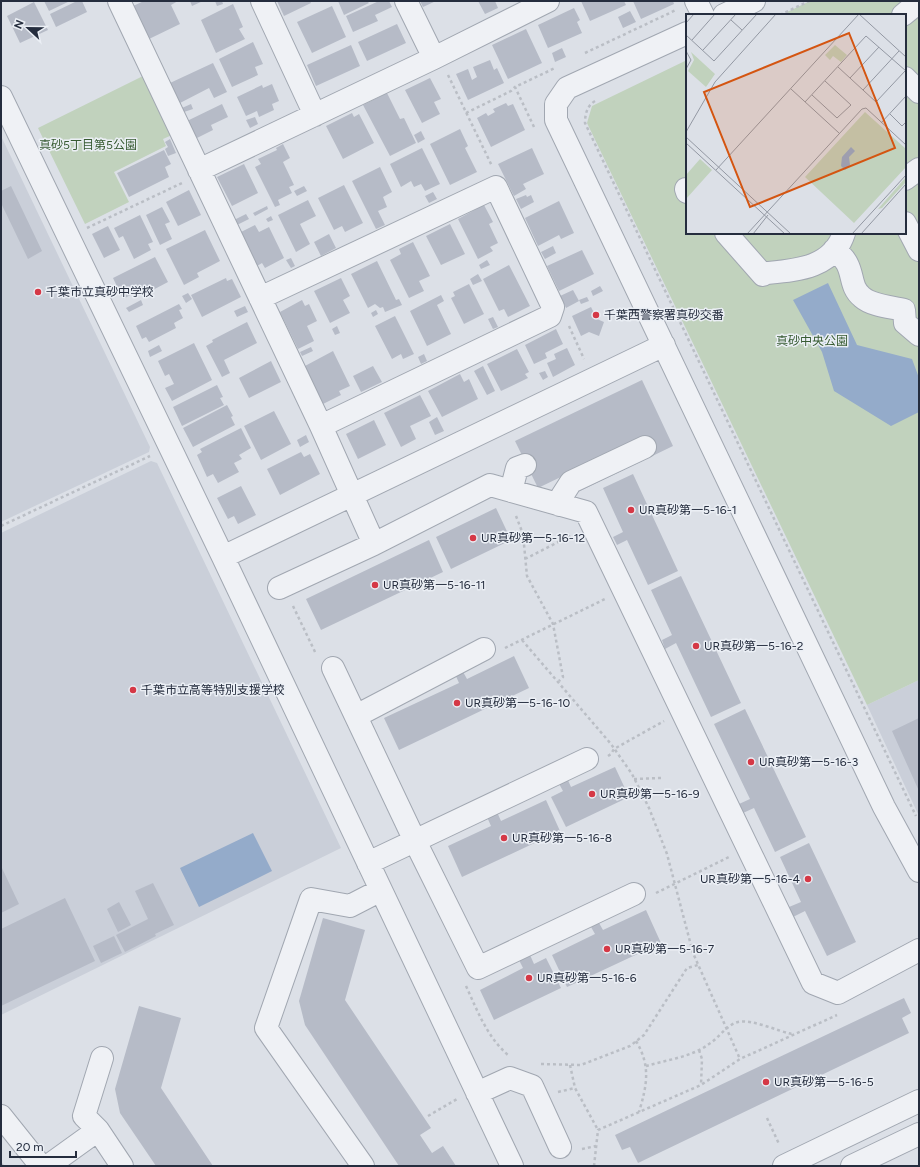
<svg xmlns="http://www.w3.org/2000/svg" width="920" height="1167" viewBox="0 0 920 1167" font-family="Figtree,'Noto Sans JP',sans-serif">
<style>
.built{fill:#cacfd9}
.green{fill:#c1d2bd}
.water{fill:#94abca}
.building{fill:#b6bbc7}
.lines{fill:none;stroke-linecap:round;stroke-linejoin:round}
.minor-casing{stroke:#a1a7b1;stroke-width:24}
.path{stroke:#babec5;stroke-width:2.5;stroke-dasharray:3 3;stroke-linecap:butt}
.minor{stroke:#eff1f5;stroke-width:22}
.poi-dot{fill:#d53846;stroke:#ebeff5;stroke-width:1.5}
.labels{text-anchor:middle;stroke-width:3;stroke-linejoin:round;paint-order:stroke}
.park-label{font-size:12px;fill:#375b32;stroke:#ebeff5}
.poi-label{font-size:12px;fill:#252d3e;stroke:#ebeff5;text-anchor:start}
.inset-road{fill:none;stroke:#9398a3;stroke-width:1}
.view{fill:#d45511;fill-opacity:0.15;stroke:#d45511;stroke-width:2}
.inset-edge{fill:none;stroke:#252d3e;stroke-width:2}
</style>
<rect width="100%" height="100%" fill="#dce0e7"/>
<path class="built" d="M1,136L150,447L149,452L1,522Z
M151,461L157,463L341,848L1,1015V533Z
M919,680V816L867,705Z"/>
<path class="green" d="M810,1H919V680L867,705L587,123L592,106L687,60V233H905V15H781Z
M143,76L172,135L163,139L166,146L114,172L129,202L85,224L38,128Z"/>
<path class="water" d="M828,283L857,345L912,359L919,378V412L891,426L834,391L822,352L793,300Z
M253,833L272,871L199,907L180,868Z"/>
<path class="building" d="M44,1H70L49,11Z
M77,1H82L87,12L56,27L50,14Z
M144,1H178L171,5L180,24L149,39L133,6Z
M190,1H203L192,6Z
M215,1H222L223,4L217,6Z
M277,1H310L311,3L284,16Z
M338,1H367L369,3L344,15Z
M379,1H389L392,7L375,15L378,21L353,32L346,16Z
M420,1H436L423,7Z
M478,1H495L498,8L485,14Z
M581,1H624L626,5L590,21Z
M633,1H673L674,4L641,19Z
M34,2L48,30L20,43L7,16Z
M233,4L243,27L239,29L245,39L216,53L201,20Z
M332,6L346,37L312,53L297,22Z
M574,8L580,20L577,22L582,33L548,48L538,25Z
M630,11L636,22L623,28L618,17Z
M397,24L406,43L367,61L358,42Z
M526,29L542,63L508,79L492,45Z
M253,42L263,64L255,67L258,75L232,87L219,59Z
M351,45L360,66L316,86L307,65Z
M562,48L566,57L555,62L552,53Z
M490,60L494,70L497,68L504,83L468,100L456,74L468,69L472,80L477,77L473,67Z
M213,63L227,92L214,98L209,88L180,103L170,83Z
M430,78L441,99L434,102L440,114L422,123L405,90Z
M272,84L279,101L272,104L274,110L259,117L257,111L246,116L237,97L262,85L263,88Z
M387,93L400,119L404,118L416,143L390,156L363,105Z
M506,103L508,106L513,104L525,130L491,147L477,118L486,113L488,116L495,112L493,109Z
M191,104L193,109L184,112L182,108Z
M222,104L228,117L211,125L213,130L195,139L187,121Z
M352,113L354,117L359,114L374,143L343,159L326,126Z
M255,117L258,124L250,128L246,120Z
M460,129L468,146L465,148L477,172L450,185L430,144Z
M421,131L425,139L418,143L414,135Z
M170,139L176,153L168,156L165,149L168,147L165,142Z
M283,144L290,158L283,162L294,185L289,187L292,193L278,200L280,205L275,207L255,167L261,164L258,159L277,150L276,148Z
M422,148L440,184L425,191L421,184L414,187L411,181L401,187L390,164Z
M532,148L544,174L523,184L526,189L514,196L498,164Z
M164,150L171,164L165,167L169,177L129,197L117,173Z
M244,164L258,193L232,206L217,177Z
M380,167L392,192L383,197L387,207L378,211L385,225L376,229L352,181Z
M344,185L363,223L345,232L342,226L334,230L318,198Z
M11,186L42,251L28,259L1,203V191Z
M304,186L307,191L297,196L294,191Z
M189,190L201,215L178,226L166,202Z
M433,192L437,199L429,203L425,196Z
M526,195L527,197L531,195L534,202L521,209L516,199Z
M308,200L316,216L300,224L310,244L296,252L278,215Z
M559,201L574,233L561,239L559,235L538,246L525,218Z
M484,205L493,222L489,224L498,243L490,247L493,251L478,259L458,219Z
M267,206L268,209L255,216L253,213Z
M162,207L170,222L165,224L172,239L160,245L146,215Z
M246,214L249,219L237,225L234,220Z
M140,215L153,242L148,244L151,250L134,259L123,236L119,238L114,228Z
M271,216L273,220L268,222L266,219Z
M450,224L465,254L441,265L426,236Z
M255,225L259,232L269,227L284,258L265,268L262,263L257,266L241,232Z
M108,226L120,250L104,258L92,234Z
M205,230L220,261L197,273L199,277L184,285L166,249Z
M329,234L336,248L321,256L314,242Z
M413,242L430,276L419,281L424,291L409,298L390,260L401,254L399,249Z
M553,246L556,253L545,259L541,252Z
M582,250L594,274L559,291L547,266Z
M155,257L168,282L149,292L146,287L123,299L113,278Z
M291,258L295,266L291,268L286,260Z
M487,260L490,265L481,269L479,265Z
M377,261L396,300L399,299L402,305L385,312L383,307L380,308L375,304L368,308L351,274Z
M509,265L530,306L508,317L504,309L499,311L483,279Z
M478,274L482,281L473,285L470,279Z
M226,278L227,281L232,279L241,297L202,317L191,295Z
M341,278L350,296L343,300L350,313L330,323L314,291Z
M469,284L484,314L464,324L451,298L455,296L453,292Z
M600,286L603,291L593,296L591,291Z
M573,290L579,301L566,308L560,296Z
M188,293L192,299L186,303L182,296Z
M441,295L444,301L437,305L451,334L427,346L410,311Z
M587,297L589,301L581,304L579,300Z
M141,300L143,305L129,312L126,308Z
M302,300L305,306L309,304L317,321L307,326L314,341L298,349L280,312Z
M179,304L182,309L179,310L183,318L174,323L176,328L149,342L146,337L142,339L136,326Z
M245,306L248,312L237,317L234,311Z
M591,307L597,319L604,322L599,336L589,332L581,336L572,316Z
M376,310L378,314L373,317L371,313Z
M395,316L414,354L403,359L401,354L392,359L375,326Z
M493,317L498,327L493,329L488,319Z
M247,322L257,343L224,360L230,373L222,377L206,346L213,342L212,340Z
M337,326L340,333L335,335L332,329Z
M556,329L563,344L545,353L547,358L534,364L525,345Z
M194,343L212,380L172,401L165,388L174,384L169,374L165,376L158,361Z
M159,345L162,351L150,357L148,351Z
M311,347L313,351L302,356L300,352Z
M567,348L575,365L553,377L547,363L556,359L554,354Z
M517,349L529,372L525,374L528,378L501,391L487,364Z
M333,351L350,386L339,391L341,395L323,404L305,366Z
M424,354L427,361L421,364L418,357Z
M271,361L281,382L249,398L239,378Z
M373,366L382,382L361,392L353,376Z
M483,366L495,391L487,395L474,371Z
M545,371L548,377L543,380L539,373Z
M460,374L464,382L469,379L478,399L442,417L428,391Z
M642,380L673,446L576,493L567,474L538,488L515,441Z
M217,385L223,397L220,398L224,405L182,426L173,407Z
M420,395L431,416L410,426L416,439L401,447L384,413Z
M227,405L233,416L231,417L235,425L193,447L183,428Z
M274,411L291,444L261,460L244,426Z
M437,417L444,431L435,435L429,422Z
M374,420L386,445L358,459L346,434Z
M241,428L251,448L239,455L242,459L234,463L239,472L218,483L213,474L207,477L197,455L202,452L200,449Z
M306,435L309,442L300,447L297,440Z
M301,452L304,457L310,454L320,474L280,495L267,469Z
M633,474L678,571L648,585L627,540L617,545L613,537L623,532L603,488Z
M241,486L256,515L238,524L234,516L228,519L217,498Z
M496,508L511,540L451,569L436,537Z
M429,540L443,572L321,630L306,599Z
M681,576L741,703L711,717L676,643L665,649L662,640L672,635L651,590Z
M514,656L529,688L399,750L384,718L459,683L455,674L462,670L467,679Z
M745,709L806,837L775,852L754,808L743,813L739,804L750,799L714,724Z
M919,718V791L892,731Z
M615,767L629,797L566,827L551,797L563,791L558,782L567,778L571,787Z
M546,800L560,831L462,877L448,846L491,826L487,817L497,812L501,821Z
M809,843L856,942L827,956L805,911L793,917L789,907L801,902L780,857Z
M1,866L19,904L1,913Z
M153,883L174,925L155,934L156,936L125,952L116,935L148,919L135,891Z
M65,898L95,961L1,1006V929Z
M119,902L131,925L118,932L107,909Z
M646,910L661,943L567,987L552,955L595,934L591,927L599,923L603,930Z
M323,918L365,930L345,1000L431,1128L420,1135L432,1153L443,1146L456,1166H399L305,1025L299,1001Z
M114,936L122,953L101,963L93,946Z
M530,955L534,964L546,958L561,988L494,1020L480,990L523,968L519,960Z
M904,998L911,1013L902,1018L909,1033L638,1163L630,1147L622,1150L615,1135Z
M139,1006L181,1018L161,1088L213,1166H156L120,1113L115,1089Z"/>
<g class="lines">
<defs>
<path id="minor" d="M119,1L321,426L374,544L279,588
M262,1L315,115
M406,1L434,58
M696,1L703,15
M724,15L754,1
M903,15L919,2
M687,33L567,88L556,104V120L884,807L919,871
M905,78L919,92
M1,97L223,557L512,1166
M199,170L434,58L548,1
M905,179L919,169
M686,189L687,192
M905,223L919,250
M726,233L763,275
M834,250C858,266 846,284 862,297C872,306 892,307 904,310L905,323L919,335
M768,273C799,270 833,267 844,233
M260,298L496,187L553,307L550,316L321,426
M511,491L517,468L525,465
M560,505L562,496L571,482L645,447
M374,544L490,485L586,512L813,983L838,993L919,950
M223,557L664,345
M333,668L415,841L478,968L634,894
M356,716L484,649
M368,863L587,759
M477,1093L510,1078L532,1086L560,1147
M1,1116L41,1166
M98,1130L122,1166
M48,1166L98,1130L84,1116L102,1058
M363,1166L266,1028L311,899L350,906L381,890
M784,1166L919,1101
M852,1166L919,1134"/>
</defs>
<use href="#minor" class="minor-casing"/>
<path class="path" d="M780,15L809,1
M585,53L676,10
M448,75L492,166
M595,101C587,106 585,114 585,123L916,816
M466,113L511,91L515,87
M534,127L515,87L555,68
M87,228L182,183
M569,326L584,359
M516,516L523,534L527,576L553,624L563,677L559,681
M1,526L150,456
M525,559L572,535
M293,606L316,654
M522,640L611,744L632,774L649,808L667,854L693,953L740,1059
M505,648L605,599
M608,756L611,754L614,749L664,721
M634,779L661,778
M656,893L729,857
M466,986C478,1012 487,1037 509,1056
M636,1041C651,1066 647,1085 639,1112
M699,1050L702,1059L701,1085
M541,1064L581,1065L630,1046L644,1035L687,968L698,965
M570,1065L575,1088L598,1130
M646,1066C666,1060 692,1057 709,1044C719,1038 726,1025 738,1022C753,1019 777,1031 792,1034
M558,1092L575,1088
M428,1116L457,1099
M767,1118L779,1144
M582,1149L596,1146
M1,1164L3,1166
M594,1166L598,1130L701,1085L740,1059L837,1015"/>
<use href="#minor" class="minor"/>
</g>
<g class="poi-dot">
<circle cx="38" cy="292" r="4"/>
<circle cx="596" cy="315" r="4"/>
<circle cx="631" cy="510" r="4"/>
<circle cx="473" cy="538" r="4"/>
<circle cx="375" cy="585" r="4"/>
<circle cx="696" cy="646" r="4"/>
<circle cx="133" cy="690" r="4"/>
<circle cx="457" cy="703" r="4"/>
<circle cx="751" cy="762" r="4"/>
<circle cx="592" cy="794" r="4"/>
<circle cx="504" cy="838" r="4"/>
<circle cx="808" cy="879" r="4"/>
<circle cx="607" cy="949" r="4"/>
<circle cx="529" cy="978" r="4"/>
<circle cx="766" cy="1082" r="4"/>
</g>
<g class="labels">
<g class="park-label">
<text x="88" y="149">真砂5丁目第5公園</text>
<text x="812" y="345">真砂中央公園</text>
</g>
<g class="poi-label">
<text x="46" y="296">千葉市立真砂中学校</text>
<text x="604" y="319">千葉西警察署真砂交番</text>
<text x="639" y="514">UR真砂第一5-16-1</text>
<text x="481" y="542">UR真砂第一5-16-12</text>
<text x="383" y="589">UR真砂第一5-16-11</text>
<text x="704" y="650">UR真砂第一5-16-2</text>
<text x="141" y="694">千葉市立高等特別支援学校</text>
<text x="465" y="707">UR真砂第一5-16-10</text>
<text x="759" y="766">UR真砂第一5-16-3</text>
<text x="600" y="798">UR真砂第一5-16-9</text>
<text x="512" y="842">UR真砂第一5-16-8</text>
<text x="800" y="883" text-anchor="end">UR真砂第一5-16-4</text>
<text x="615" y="953">UR真砂第一5-16-7</text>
<text x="537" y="982">UR真砂第一5-16-6</text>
<text x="774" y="1086">UR真砂第一5-16-5</text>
</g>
</g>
<g transform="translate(686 14)">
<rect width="220" height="220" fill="#dce0e7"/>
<path d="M149,31L161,41L155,48L147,42L144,46L139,41ZM5,38L29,60L20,73L2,57L8,46ZM179,98L220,135V153L168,209L119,163ZM14,145L26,156L0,185V161ZM220,163V168L196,194L192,195Z" fill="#c1d2bd"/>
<path d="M165,133L169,137L163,143L164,151L159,156L155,152L156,143Z" fill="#94abca"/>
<path class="inset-road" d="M173,0L220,43M45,6L56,16M0,9L8,0M0,21L28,47L71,0M6,26L29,0M17,36L50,0M0,37L5,46L0,55M152,53L190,88L219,57M164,64L193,33M105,75L153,119M177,76L213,37M126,81L151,104L165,91L139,67M119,88L180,22L220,57M204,100L216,112L220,108M195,109L220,82M0,118L29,68L90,0M0,123L105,220M0,129L99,220M30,156L173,0M61,220L176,95L180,94L220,131M67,220L82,201M166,220L220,161M175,220L220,170"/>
<path class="view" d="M163,19L209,134L64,193L18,78Z"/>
<rect width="220" height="220" class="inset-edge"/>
</g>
<rect width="920" height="1167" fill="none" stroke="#252d3e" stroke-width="4"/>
<g transform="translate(28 28) rotate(292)" stroke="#ebeff5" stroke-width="3" paint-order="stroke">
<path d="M0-3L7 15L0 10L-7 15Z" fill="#252d3e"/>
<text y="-6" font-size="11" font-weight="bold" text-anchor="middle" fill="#252d3e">N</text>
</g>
<path d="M10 1151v6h66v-6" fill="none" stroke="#252d3e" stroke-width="2"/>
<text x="16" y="1151" font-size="12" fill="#252d3e" stroke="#ebeff5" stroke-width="3" paint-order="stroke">20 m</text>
</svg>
